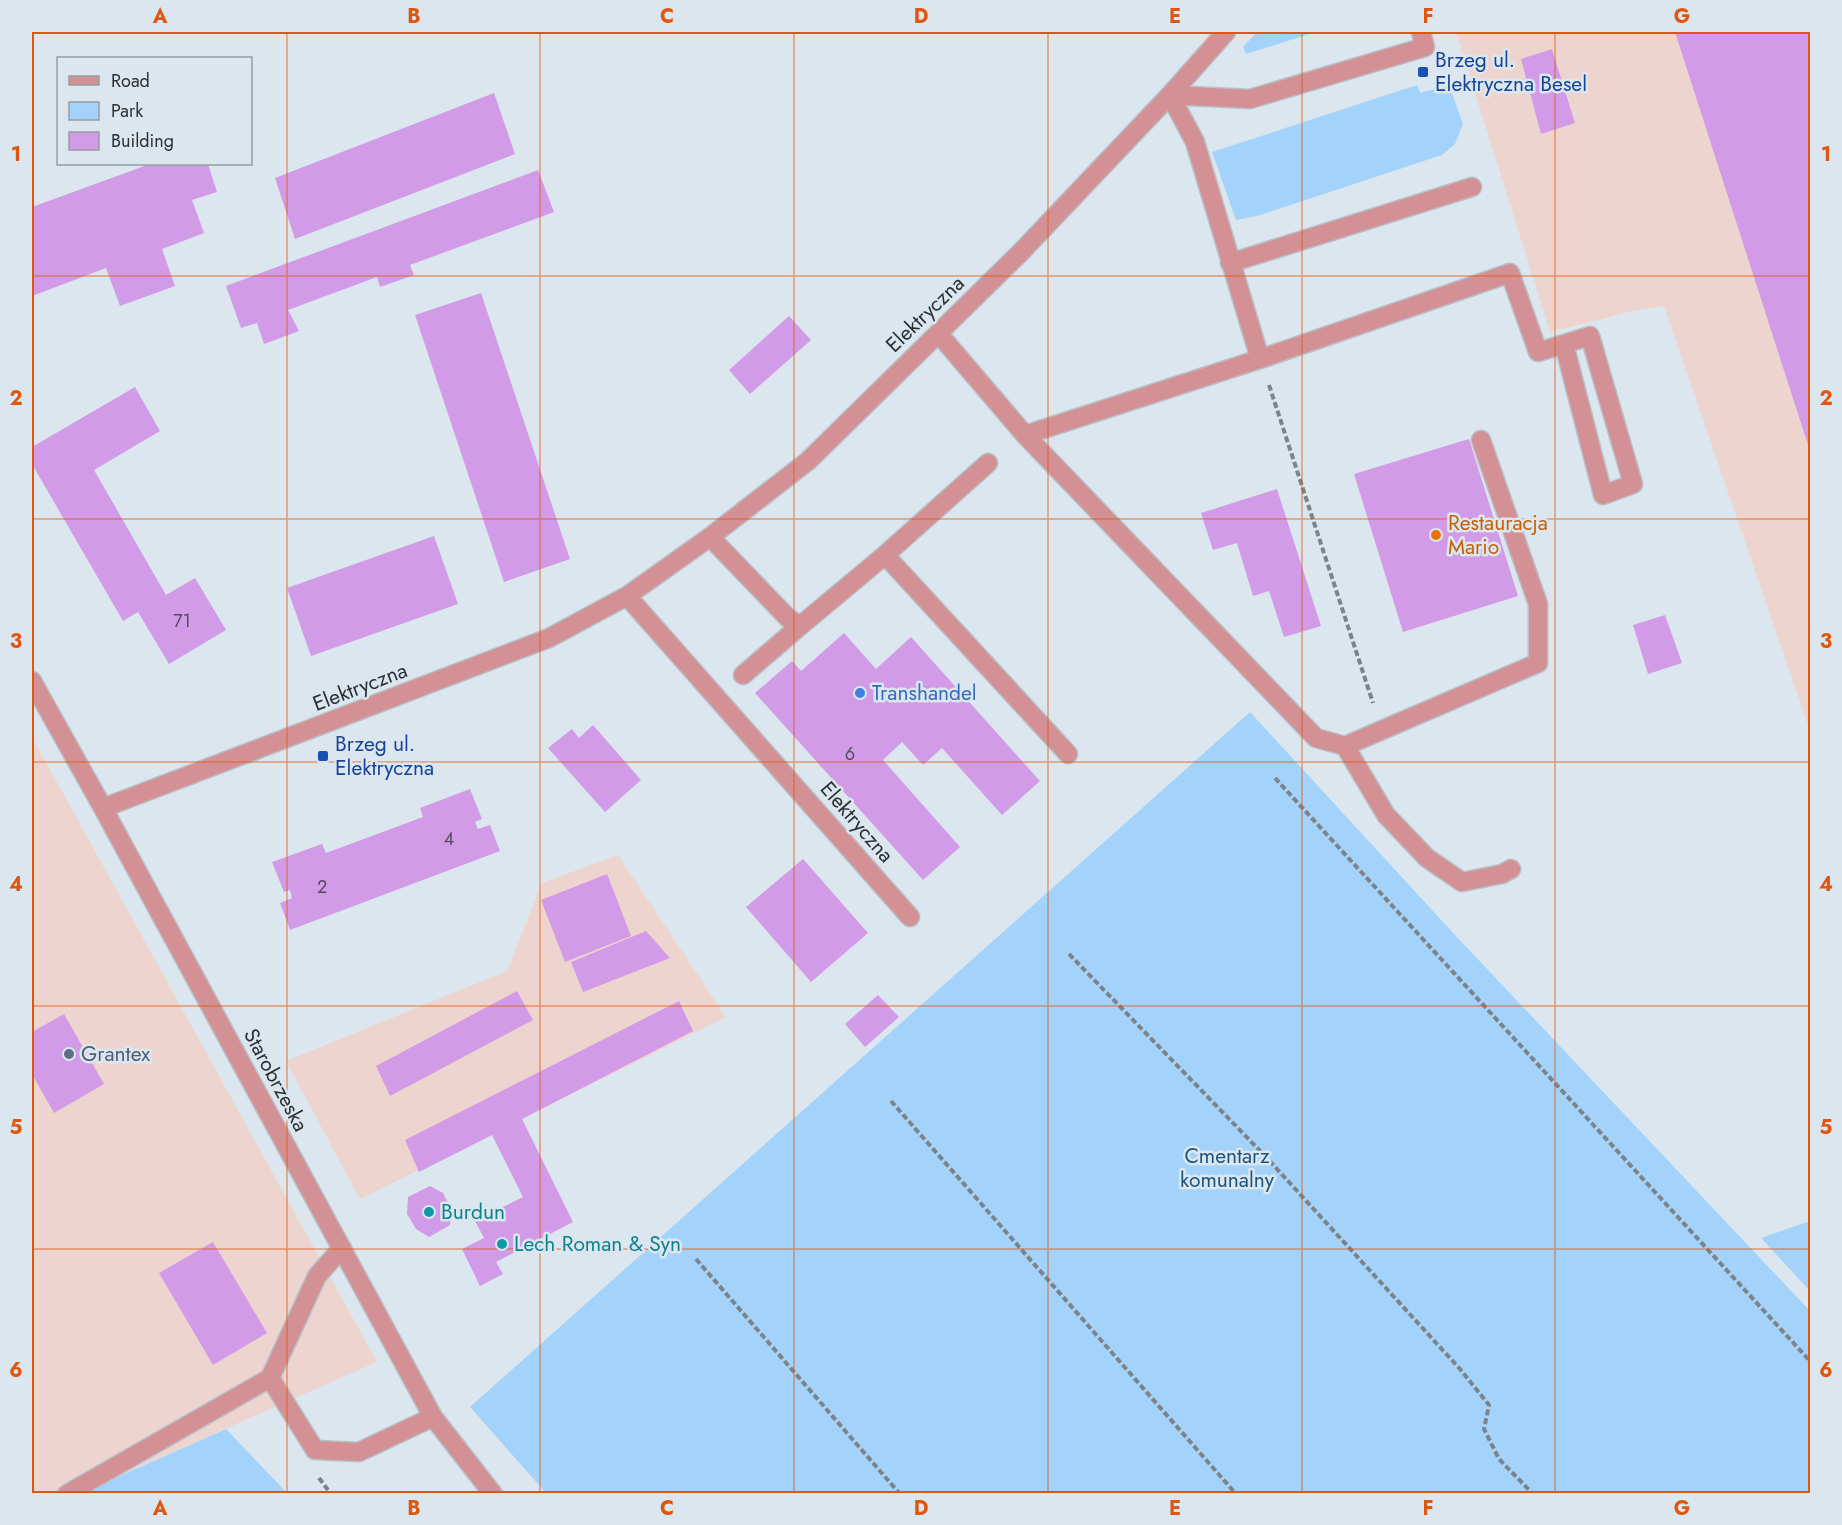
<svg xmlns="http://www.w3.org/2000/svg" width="1842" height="1525" viewBox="0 0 1842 1525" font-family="Jost,sans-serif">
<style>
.industrial{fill:#eed4ce}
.green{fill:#a3d3fa}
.building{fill:#d29be7}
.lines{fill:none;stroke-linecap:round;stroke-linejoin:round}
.minor-casing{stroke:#b9c1c8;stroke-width:21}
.path{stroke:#7d8388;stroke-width:4;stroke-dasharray:6 3;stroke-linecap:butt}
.minor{stroke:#d39195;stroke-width:18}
.grid{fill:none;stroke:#df570e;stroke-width:1.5;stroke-opacity:0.55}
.transit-dot{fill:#1a4fb4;stroke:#dce6ee;stroke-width:2}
.food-dot{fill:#e8710a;stroke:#dce6ee;stroke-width:2}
.shop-dot{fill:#3f7fe0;stroke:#dce6ee;stroke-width:2}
.service-dot{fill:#5c6f8a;stroke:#dce6ee;stroke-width:2}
.culture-dot{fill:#0f9aa8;stroke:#dce6ee;stroke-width:2}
.labels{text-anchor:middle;stroke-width:5;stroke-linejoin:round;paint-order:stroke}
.number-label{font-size:18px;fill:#564a5f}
.transit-label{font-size:21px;fill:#164399;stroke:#dce6ee;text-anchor:start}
.street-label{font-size:21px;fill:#2c2f32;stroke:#dce6ee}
.food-label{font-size:21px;fill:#c56008;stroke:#dce6ee;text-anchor:start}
.shop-label{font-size:21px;fill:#366cbe;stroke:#dce6ee;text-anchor:start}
.service-label{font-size:21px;fill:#4e5e75;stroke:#dce6ee;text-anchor:start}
.park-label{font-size:21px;fill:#1a557e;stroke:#dce6ee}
.culture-label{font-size:21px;fill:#0d838f;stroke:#dce6ee;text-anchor:start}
.neatline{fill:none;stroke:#df570e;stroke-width:2}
.grid-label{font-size:20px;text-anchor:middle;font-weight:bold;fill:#df570e}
</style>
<rect width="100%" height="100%" fill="#dce6ee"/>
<path class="industrial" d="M1456,32H1810V731L1664,306L1633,311L1550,332Z
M32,737L377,1362L79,1493H32Z
M618,855L726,1017L360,1199L286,1061L507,971L542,883Z"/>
<path class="green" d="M1257,32H1316L1246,54L1243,47Z
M1417,85L1420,93L1449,85L1463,124L1455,144L1442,155L1257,216L1236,220L1212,152Z
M1250,712L1455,935L1810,1311V1493H546L470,1407Z
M1810,1221V1291L1761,1238Z
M226,1429L287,1493L79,1494Z"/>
<path class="building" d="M1675,32H1810V451Z
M1552,49L1575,123L1541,134L1521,59Z
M494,93L515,154L295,239L275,178Z
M150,164H208L217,192L192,200L204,233L162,249L175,286L120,306L106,268L32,296V207Z
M538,170L554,212L410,265L414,275L380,287L377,277L288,310L299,331L264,344L257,323L241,328L226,286Z
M481,293L570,559L504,582L415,315Z
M789,316L811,340L750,394L729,370Z
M135,387L160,431L94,470L166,595L195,578L226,630L169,664L138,612L123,621L32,464V447Z
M1469,439L1518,596L1403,632L1354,474Z
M1277,489L1321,626L1284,637L1269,591L1253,596L1237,543L1213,550L1201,513Z
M434,536L458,604L311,656L287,588Z
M1665,615L1682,663L1648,674L1633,625Z
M844,633L876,669L911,637L1040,781L1002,815L942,748L923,765L902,742L883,760L960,847L923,880L755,693L792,661L801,671Z
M593,725L641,780L605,812L548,748L572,729L579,738Z
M470,789L482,819L475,822L478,829L490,825L500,851L290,930L280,903L292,898L290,890L284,892L272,862L322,844L326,853L423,817L420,808Z
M803,859L868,933L811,982L746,907Z
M607,874L631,936L565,962L541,900Z
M646,931L670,958L583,992L571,962Z
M517,991L533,1020L390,1096L376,1066Z
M878,995L899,1017L865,1047L845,1024Z
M679,1001L693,1031L522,1119L573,1222L496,1262L503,1274L480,1286L462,1249L484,1238L475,1221L523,1197L492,1135L419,1172L405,1140Z
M64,1014L104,1084L54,1113L32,1074V1032Z
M430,1186L443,1193L451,1209L450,1225L429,1237L416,1229L407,1214L408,1197Z
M213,1242L267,1333L213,1365L159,1273Z"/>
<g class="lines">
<defs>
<path id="minor" d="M1170,95L1195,142L1260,359
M1170,95L1250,99L1425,47L1421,32
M1230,263L1472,187
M938,333L1025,435L1316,738L1345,746L1538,663V604L1481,440
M1025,435L1260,359L1510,273L1538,352L1564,344L1603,495L1633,484L1590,336L1564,344
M710,537L788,618L800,626L885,555L1068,754
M885,555L988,463
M627,596L910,917
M743,675L800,626
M32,681L103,808L433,1417L493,1494
M1345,746L1386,815L1427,858L1462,882L1502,874L1511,869
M103,808L549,638L627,596L710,537L808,461L1021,252L1170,95L1226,32
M342,1248L317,1276L270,1378L315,1450L359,1452L433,1417
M67,1494L270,1378"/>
</defs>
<use href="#minor" class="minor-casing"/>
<path class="path" d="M1269,385L1373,703
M1275,778L1810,1361
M1069,954L1266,1157L1460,1369L1489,1405L1484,1429L1499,1459L1533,1494
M891,1101L1236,1494
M696,1259L900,1494
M319,1478L331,1494"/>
<use href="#minor" class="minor"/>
</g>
<path class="grid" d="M287,32V1494M540,32V1494M794,32V1494M1048,32V1494M1302,32V1494M1555,32V1494M32,276H1810M32,519H1810M32,762H1810M32,1006H1810M32,1249H1810"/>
<g class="transit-dot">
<rect x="1417" y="66" width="12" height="12" rx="3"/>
<rect x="317" y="750" width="12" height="12" rx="3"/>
</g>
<circle class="food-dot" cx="1436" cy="535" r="6"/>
<circle class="shop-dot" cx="860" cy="693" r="6"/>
<circle class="service-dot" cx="69" cy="1054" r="6"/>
<g class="culture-dot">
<circle cx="429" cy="1212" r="6"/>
<circle cx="502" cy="1244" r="6"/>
</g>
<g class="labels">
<g class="number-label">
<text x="182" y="627">71</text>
<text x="850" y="760">6</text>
<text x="449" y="845">4</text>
<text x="322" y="893">2</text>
</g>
<g class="transit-label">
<text x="1435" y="67">Brzeg ul.<tspan x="1435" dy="24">Elektryczna Besel</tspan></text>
<text x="335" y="751">Brzeg ul.<tspan x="335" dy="24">Elektryczna</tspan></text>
</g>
<g class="street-label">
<text transform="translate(925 314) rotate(-44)" y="7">Elektryczna</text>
<text transform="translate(360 687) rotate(-21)" y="7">Elektryczna</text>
<text transform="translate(857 822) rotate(49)" y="7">Elektryczna</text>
<text transform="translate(276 1080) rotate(62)" y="7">Starobrzeska</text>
</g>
<g class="food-label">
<text x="1448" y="530">Restauracja<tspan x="1448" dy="24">Mario</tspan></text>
</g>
<g class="shop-label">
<text x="872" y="700">Transhandel</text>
</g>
<g class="service-label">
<text x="81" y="1061">Grantex</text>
</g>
<g class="park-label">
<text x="1227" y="1163">Cmentarz<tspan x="1227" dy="24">komunalny</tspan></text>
</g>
<g class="culture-label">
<text x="441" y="1219">Burdun</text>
<text x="514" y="1251">Lech Roman &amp; Syn</text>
</g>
</g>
<rect width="1842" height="1525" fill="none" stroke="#dce6ee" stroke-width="66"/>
<rect x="57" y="57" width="195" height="108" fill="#dce6ee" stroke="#969da3" stroke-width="1.5"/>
<rect x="69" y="76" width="30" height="9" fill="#d39195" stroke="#969da3" stroke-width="1.5"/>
<text x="111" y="87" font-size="18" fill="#2c2f32">Road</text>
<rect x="69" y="102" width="30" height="18" fill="#a3d3fa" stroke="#969da3" stroke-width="1.5"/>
<text x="111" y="117" font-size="18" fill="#2c2f32">Park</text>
<rect x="69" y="132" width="30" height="18" fill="#d29be7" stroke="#969da3" stroke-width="1.5"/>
<text x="111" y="147" font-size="18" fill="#2c2f32">Building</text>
<rect x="33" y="33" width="1776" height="1459" class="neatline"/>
<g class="grid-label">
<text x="160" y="23">A</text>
<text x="414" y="23">B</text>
<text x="667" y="23">C</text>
<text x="921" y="23">D</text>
<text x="1175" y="23">E</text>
<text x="1428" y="23">F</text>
<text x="1682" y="23">G</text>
<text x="16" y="161">1</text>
<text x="1826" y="161">1</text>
<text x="16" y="405">2</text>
<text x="1826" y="405">2</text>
<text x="16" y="648">3</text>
<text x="1826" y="648">3</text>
<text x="16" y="891">4</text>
<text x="1826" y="891">4</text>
<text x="16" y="1134">5</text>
<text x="1826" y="1134">5</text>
<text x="16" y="1377">6</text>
<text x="1826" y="1377">6</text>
<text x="160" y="1515">A</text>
<text x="414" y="1515">B</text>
<text x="667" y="1515">C</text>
<text x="921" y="1515">D</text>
<text x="1175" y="1515">E</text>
<text x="1428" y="1515">F</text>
<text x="1682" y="1515">G</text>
</g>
</svg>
